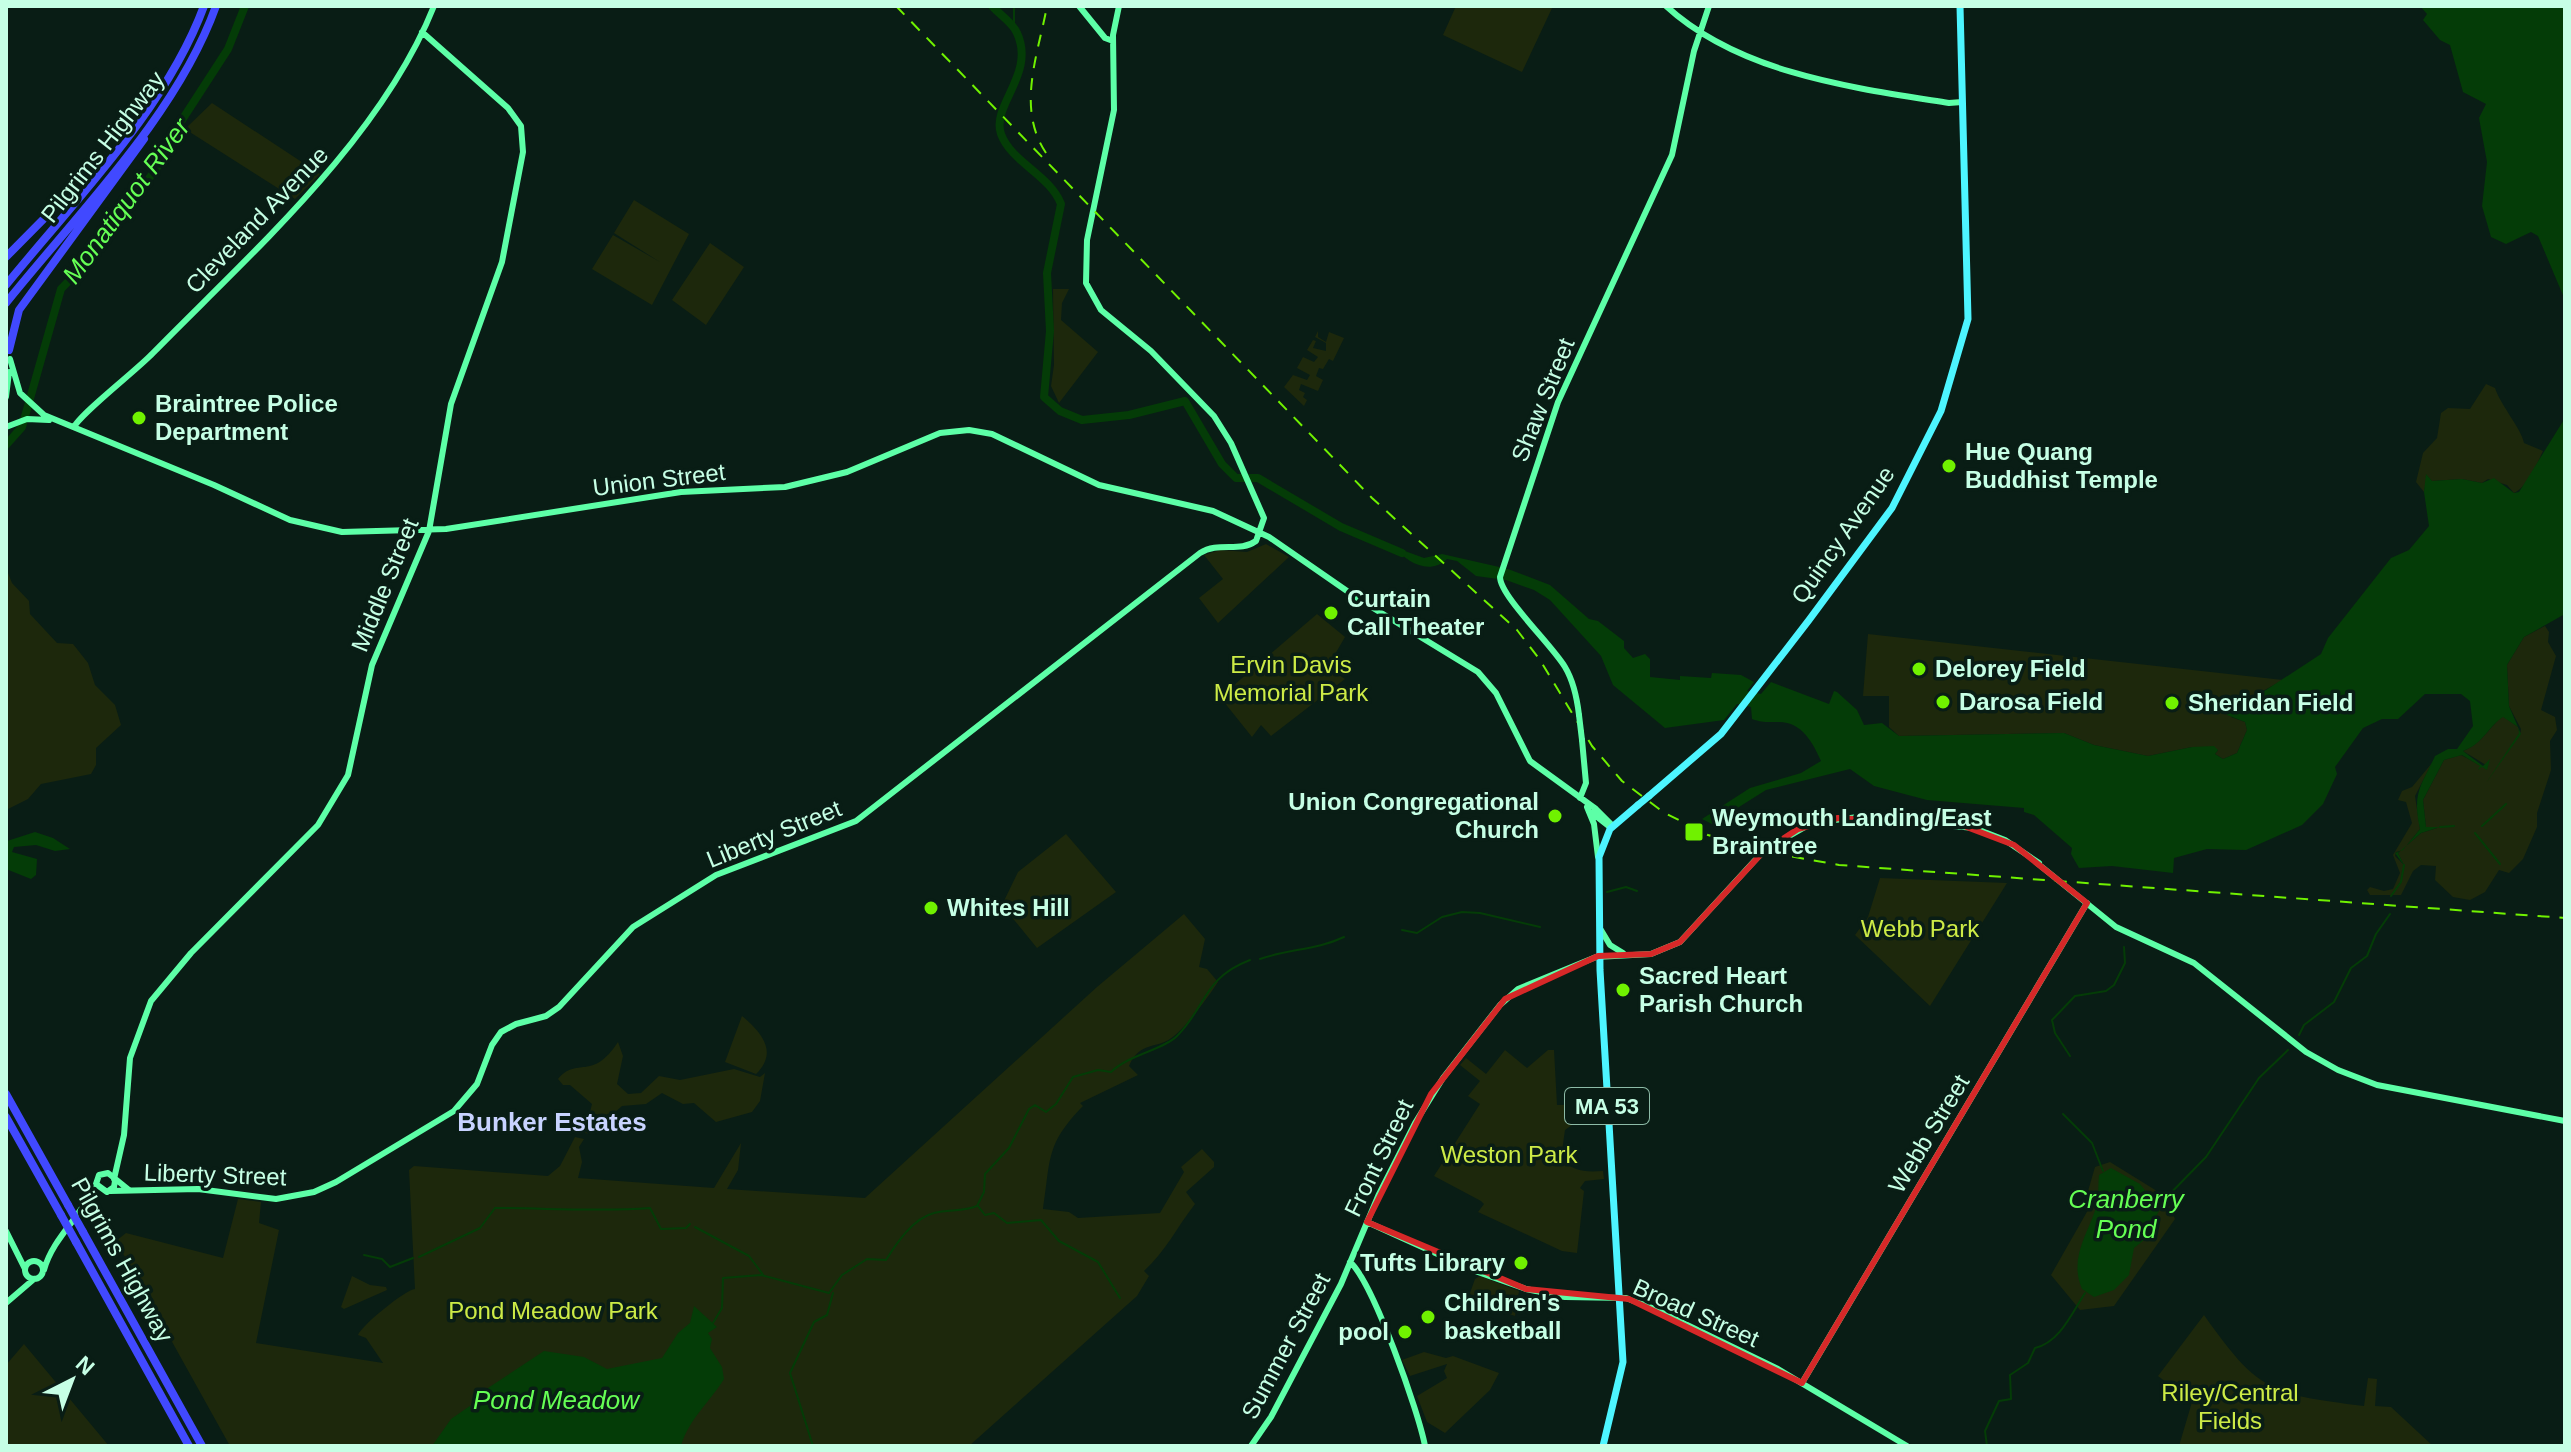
<svg xmlns="http://www.w3.org/2000/svg" width="2571" height="1452" viewBox="0 0 2571 1452" font-family="Helvetica,sans-serif">
<style>
.green{fill:#1d280c}
.water{fill:#043c07}
.lines{fill:none;stroke-linecap:round;stroke-linejoin:round}
.stream{stroke:#043c07;stroke-width:2}
.river{stroke:#043c07;stroke-width:8}
.secondary{stroke:#5dffa7;stroke-width:6}
.primary{stroke:#4df5ff;stroke-width:7}
.highway{stroke:#4149ff;stroke-width:8}
.rail{stroke:#70f100;stroke-width:2;stroke-dasharray:12 10;stroke-linecap:butt}
.secondary-bridge{stroke:#5dffa7;stroke-width:6}
.primary-bridge{stroke:#4df5ff;stroke-width:7}
.highway-bridge{stroke:#4149ff;stroke-width:8}
.marked{fill:none;stroke:#d62828;stroke-width:6;stroke-linejoin:round}
.poi-dot{fill:#70f100;stroke:#091d15;stroke-width:3}
.labels{text-anchor:middle;stroke-width:7;stroke-linejoin:round;paint-order:stroke}
.shield{fill:#091d15;stroke:#8dbba7;stroke-width:2}
.shield-label{font-size:22px;font-weight:bold;fill:#c6ffe5}
.street-label{font-size:24px;fill:#c6ffe5;stroke:#091d15}
.poi-label{font-size:24px;font-weight:bold;fill:#c6ffe5;stroke:#091d15;text-anchor:start}
.park-label{font-size:24px;fill:#cdeb46;stroke:#091d15}
.water-label{font-size:26px;font-style:italic;fill:#65ff54;stroke:#091d15}
.neighbourhood-label{font-size:26px;font-weight:bold;fill:#c8d3ff;stroke:#091d15}
</style>
<rect width="100%" height="100%" fill="#091d15"/>
<path class="green" d="M1456,6H1553L1522,72L1443,35Z
M212,103L320,174L295,199L185,129Z
M634,200L689,234L652,305L592,269L613,235L660,262L614,233Z
M710,243L744,267L706,325L672,300Z
M1053,289H1069L1062,303L1061,320L1098,352L1059,403L1051,386L1054,365Z
M1318,331V337L1326,342L1329,332L1344,338L1333,361L1329,359L1323,369L1319,368L1316,376L1323,380L1318,391L1301,384L1299,390L1305,393L1303,397L1307,400L1304,406L1284,387L1293,375L1307,380L1310,375L1297,368L1303,357L1314,362L1318,357L1307,350L1313,340L1316,341L1313,348L1326,351V343L1315,337Z
M2486,384L2495,388C2501,406 2521,428 2524,443L2543,451C2537,464 2527,487 2514,493L2507,485L2488,479L2482,483L2462,479L2432,481L2427,476L2424,492L2416,482L2423,453L2437,438L2441,413L2448,408L2470,409Z
M1266,544L1289,557L1218,623L1199,598L1223,579L1204,555L1220,550L1247,552Z
M6,568L12,583L29,601L30,614L57,643L73,644L88,663L95,685L115,705L121,725L96,748V765L91,774L41,784L28,799L6,810Z
M1317,614L1345,637L1327,668L1345,679L1271,736L1261,725L1252,737L1220,697Z
M2545,626L2549,632L2548,642L2556,656L2541,710L2555,717L2557,730L2550,741L2551,770L2537,813V827L2523,859L2509,873L2499,870L2485,892L2470,900L2453,897L2435,880L2436,866L2421,865L2413,871L2401,895H2370L2367,890L2370,887L2384,891L2393,889L2400,873L2393,855L2412,823L2406,802L2398,800L2402,791L2412,787L2432,763L2415,796L2420,829L2403,850L2396,852L2395,856L2404,865L2398,853L2421,833L2437,828L2426,827L2423,800L2444,760L2461,755L2487,769L2486,765L2463,751C2483,743 2488,728 2503,716L2518,727L2520,735L2521,729L2509,706L2507,665L2524,637Z
M1868,634L2283,680L2252,697L2231,717L2245,722L2247,730L2237,753L2223,759L2215,754L2218,750L2192,747L2148,756L2094,745L2064,733L1899,736L1889,727V696H1863Z
M1066,834L1116,892L1037,948L1002,905L1018,872Z
M1880,878L2007,883L1930,1006L1855,935L1868,917Z
M1184,914L1205,939L1199,967L1207,969L1218,982C1209,996 1187,1026 1174,1036C1158,1050 1140,1040 1129,1066L1138,1075L1080,1103L1083,1106C1045,1145 1051,1159 1043,1209L1069,1212L1078,1218L1160,1213L1184,1172L1181,1167L1202,1149L1214,1162V1167L1186,1192L1195,1204C1177,1227 1166,1251 1144,1271L1149,1276L1137,1296L969,1446H230L116,1241L126,1233L223,1258L238,1199L261,1202L259,1223L279,1230L256,1343L383,1363L366,1338L358,1335C362,1325 405,1290 415,1289L409,1170L414,1166L548,1176L560,1166L575,1137L584,1139L579,1147L582,1162L578,1178L714,1188L741,1143L738,1170L727,1189L865,1198L1097,987Z
M742,1016C761,1032 779,1052 756,1074L725,1062Z
M618,1042L623,1056L617,1084L628,1094L641,1093L659,1076L680,1080L734,1069L760,1077L765,1073L760,1101L752,1112L716,1122L694,1103L683,1104L662,1093L646,1104L622,1106L590,1134L580,1132L587,1124L592,1104L570,1085H563L558,1079C577,1056 592,1082 618,1042Z
M1505,1050L1527,1068L1548,1050H1554L1557,1105L1602,1104L1565,1130L1561,1158C1573,1172 1585,1172 1603,1171L1604,1179L1585,1181L1580,1188L1584,1191L1577,1253L1562,1251L1478,1212L1484,1204L1481,1201L1434,1176L1480,1104L1468,1096L1480,1081L1460,1065L1466,1058L1486,1074Z
M2110,1162L2165,1196L2175,1219L2114,1306L2080,1310L2051,1275L2092,1203L2086,1198L2095,1167Z
M352,1276L370,1285L386,1287L387,1290L344,1309L341,1307Z
M1480,1276L1519,1291L1515,1316L1474,1302L1470,1293L1475,1279Z
M2204,1315C2259,1393 2271,1394 2364,1406L2368,1378L2377,1379L2375,1406L2391,1407L2433,1446H2179L2192,1402L2158,1376Z
M24,1344L109,1446H6V1365Z
M1424,1352L1446,1358L1453,1356L1499,1373L1490,1390L1445,1433L1427,1422L1417,1396L1447,1378L1444,1371L1447,1364L1410,1376L1402,1360Z"/>
<path class="water" d="M2420,6H2565V300L2538,236L2531,232L2506,244L2491,237L2482,206L2487,162L2479,118L2486,104L2463,92L2450,45L2440,40L2423,20L2427,14Z
M2565,418V614L2524,637L2507,665L2509,706L2521,734L2486,783L2519,733L2518,727L2503,717C2487,728 2483,744 2463,751L2483,766L2490,759L2487,770L2482,767L2478,770L2480,766L2462,755L2444,760L2423,800L2426,827H2440L2421,833L2398,853L2405,867L2395,853L2403,850L2420,829C2412,793 2421,786 2435,756L2448,749H2457L2473,726L2470,701L2461,694H2425L2398,719H2382L2363,728L2335,767L2337,774L2323,804L2302,825L2246,850L2207,849L2174,858L2173,873L2112,866L2079,868L2071,854L2072,848L2034,815L2024,812V808L1927,800L1874,786L1850,769L1766,790L1712,824L1702,819L1750,788L1801,773L1821,761C1813,743 1802,722 1779,722C1768,722 1763,723 1752,719L1751,707L1737,704L1724,720L1665,728L1613,685L1601,656L1550,600L1534,590L1506,580L1476,576L1457,561L1447,559C1429,576 1407,562 1394,547L1424,558L1442,554L1508,569L1550,585L1589,619L1598,621L1624,641V648L1633,658L1645,654L1650,659V677L1680,680V676L1711,678L1712,673L1741,675L1754,682L1747,691L1761,694L1771,682L1829,704L1834,691L1837,692L1857,710L1864,725L1882,723L1899,736L2064,733L2094,745L2148,756L2192,747L2214,746L2218,750L2215,754L2223,759L2237,753L2247,730L2245,722L2227,715L2229,706L2240,707L2321,654L2328,638L2391,558L2409,550L2429,526L2424,492L2426,474L2432,481L2462,479L2482,483L2494,478L2514,493L2519,492Z
M35,832L53,838L70,849L55,851L36,845L14,847L12,852L37,859L36,875L31,879L6,869L7,841Z
M2111,1168L2140,1184L2160,1209L2144,1240L2134,1248L2129,1275L2114,1290L2094,1297L2082,1289C2069,1259 2087,1235 2096,1208C2099,1198 2098,1185 2099,1175Z
M694,1306L717,1327L708,1333L712,1339L710,1348L722,1367L724,1379C709,1403 689,1419 681,1446H432L451,1419L480,1399L488,1388L544,1351L584,1357L607,1369L662,1358L678,1333L690,1323Z"/>
<g class="lines">
<path class="stream" d="M1014,6V28
M2482,826L2506,804
M2440,827L2454,826
M2475,833L2500,864
M1607,892L1626,887L1637,891
M2391,896L2401,882L2404,865
M1402,930L1417,933L1442,917L1462,912L1480,913L1540,927
M1260,959C1288,949 1317,950 1344,937
M2299,1035L2304,1025L2334,1002L2351,968L2367,956L2376,934L2390,914
M2070,1056L2055,1033L2052,1020L2075,996L2106,991L2114,985L2125,963L2124,947
M2063,1114L2092,1143L2103,1171
M2159,1205L2206,1157L2259,1078L2288,1050
M978,1206L985,1215L994,1213L1007,1223L1041,1220L1059,1241L1098,1262L1120,1298
M695,1227L749,1256L764,1276
M364,1255L382,1259L390,1267L413,1258
M419,1257L480,1228L495,1208C546,1208 600,1212 650,1208L661,1229L686,1228L690,1224
M713,1323L722,1308L723,1278L761,1275L829,1293L842,1275L867,1259L886,1260C896,1244 913,1218 934,1213C948,1209 963,1212 977,1206L984,1192L985,1174L1009,1148L1029,1109L1035,1105L1046,1112L1056,1104L1073,1077L1098,1070L1111,1072C1130,1054 1163,1050 1177,1036C1207,1006 1203,978 1250,960
M813,1446L790,1373L814,1322L827,1315L833,1293
M1987,1446L1985,1431L1999,1401L2011,1399L2010,1375L2028,1363L2035,1348C2060,1342 2072,1313 2085,1293"/>
<path class="river" d="M992,6C1000,15 1013,23 1017,33C1036,74 991,105 1001,134C1011,162 1050,175 1061,204L1047,273L1050,331L1044,397L1060,411L1082,420L1129,415L1185,401L1222,464L1236,478H1258L1341,527L1402,553
M6,445L22,427L61,289L88,261L164,158L182,120L228,49L245,6"/>
<path class="secondary" d="M1079,6L1105,38L1113,41
M1666,6C1740,74 1854,88 1949,103L1962,102
M10,359L20,393L44,415L214,485L290,520L342,532L446,529L681,492L785,487L847,472L940,433L969,430L992,434L1099,485L1213,511L1269,537L1360,600L1478,672L1496,693L1530,761L1596,809L1613,826
M6,397L9,372
M6,427L27,419L49,420
M74,427C81,413 137,370 153,353C252,252 381,139 434,6
M1579,715C1577,698 1574,682 1565,667C1552,645 1500,596 1500,577L1558,402L1672,155L1694,51L1709,6
M1580,798L1586,783L1582,740
M1587,807L1594,824L1598,857
M1592,813L1611,828
M1768,848L1812,823L1858,817L1974,828L2005,840L2039,863
M2037,863L2116,927L2194,963L2306,1052L2338,1070L2377,1085L2565,1121
M1601,930L1610,945L1623,953
M114,1179L124,1135L130,1058L151,1001L191,953L318,825L348,775L372,665L429,531L451,404L502,262L523,152L521,126L508,108L422,32
M115,1181L114,1187L107,1192L96,1184L99,1175L108,1173L129,1190
M110,1191L198,1189L276,1199L314,1192L336,1182L454,1111L477,1084L492,1045L501,1032L516,1024L546,1016L559,1007L633,927L716,875L856,821L1200,553C1219,541 1239,553 1256,541L1264,518L1231,443L1214,416L1151,351L1101,310L1086,283L1087,240L1114,110L1113,35L1119,6
M1367,1222L1475,1271L1526,1289L1565,1297L1626,1298L1652,1308L1778,1369L1907,1446
M6,1231L25,1269
M25 1270a9 9 0 1 1 18 0a9 9 0 1 1-18 0Z
M1350,1262C1373,1282 1419,1413 1425,1446
M44,1270C53,1237 83,1215 96,1184
M6,1303L34,1279
M1802,1383L2087,903
M1251,1446L1271,1417L1341,1284L1379,1194L1415,1123L1443,1078L1500,1005L1518,989L1596,957L1651,954L1680,942L1758,857"/>
<path class="primary" d="M1649,796L1721,734L1809,620L1892,508L1941,411L1968,319L1960,6
M1603,1446L1623,1362L1600,970L1599,857L1610,829L1638,805"/>
<path class="highway" d="M6,257L96,166
M6,285C75,200 166,109 204,6
M6,303C78,213 177,115 216,6
M9,350L19,310L144,139
M6,1094L68,1205
M6,1117L61,1215
M83,1232L202,1446
M76,1242L189,1446"/>
<path class="rail" d="M896,6L1372,498L1517,630L1540,660L1592,746L1622,781L1663,812L1708,835L1756,850L1839,865L2565,918
M1046,153C1016,108 1038,55 1047,6"/>
<path class="secondary-bridge" d="M1579,715L1582,740
M1758,857L1768,848"/>
<path class="primary-bridge" d="M1638,805L1649,796"/>
<path class="highway-bridge" d="M68,1205L83,1232
M61,1215L76,1242"/>
</g>
<path class="marked" d="M1838,818L1964,826L2014,845L2087,903L1802,1383L1629,1299L1526,1289L1367,1222L1431,1094L1505,999L1598,956L1651,954L1680,942L1763,852L1798,829Z"/>
<g class="poi-dot">
<circle cx="139" cy="418" r="8"/>
<circle cx="1949" cy="466" r="8"/>
<circle cx="1331" cy="613" r="8"/>
<circle cx="1919" cy="669" r="8"/>
<circle cx="1943" cy="702" r="8"/>
<circle cx="2172" cy="703" r="8"/>
<circle cx="1555" cy="816" r="8"/>
<rect x="1684" y="822" width="20" height="20" rx="4"/>
<circle cx="931" cy="908" r="8"/>
<circle cx="1623" cy="990" r="8"/>
<circle cx="1521" cy="1263" r="8"/>
<circle cx="1428" cy="1317" r="8"/>
<circle cx="1405" cy="1332" r="8"/>
</g>
<g class="labels">
<rect class="shield" x="1565" y="1088" width="84" height="36" rx="6"/>
<g class="shield-label">
<text x="1607" y="1114">MA 53</text>
</g>
<g class="street-label">
<text transform="translate(103 147) rotate(-52)" y="8">Pilgrims Highway</text>
<text transform="translate(257 220) rotate(-46)" y="8">Cleveland Avenue</text>
<text transform="translate(1543 400) rotate(-68)" y="8">Shaw Street</text>
<text transform="translate(659 480) rotate(-7)" y="8">Union Street</text>
<text transform="translate(1843 535) rotate(-55)" y="8">Quincy Avenue</text>
<text transform="translate(385 585) rotate(-68)" y="8">Middle Street</text>
<text transform="translate(774 834) rotate(-22)" y="8">Liberty Street</text>
<text transform="translate(1929 1134) rotate(-59)" y="8">Webb Street</text>
<text transform="translate(1379 1158) rotate(-64)" y="8">Front Street</text>
<text transform="translate(215 1175) rotate(2)" y="8">Liberty Street</text>
<text transform="translate(122 1260) rotate(61)" y="8">Pilgrims Highway</text>
<text transform="translate(1696 1313) rotate(24)" y="8">Broad Street</text>
<text transform="translate(1286 1346) rotate(-62)" y="8">Summer Street</text>
</g>
<g class="poi-label">
<text x="155" y="412">Braintree Police<tspan x="155" dy="28">Department</tspan></text>
<text x="1965" y="460">Hue Quang<tspan x="1965" dy="28">Buddhist Temple</tspan></text>
<text x="1347" y="607">Curtain<tspan x="1347" dy="28">Call Theater</tspan></text>
<text x="1935" y="677">Delorey Field</text>
<text x="1959" y="710">Darosa Field</text>
<text x="2188" y="711">Sheridan Field</text>
<text x="1539" y="810" text-anchor="end">Union Congregational<tspan x="1539" dy="28">Church</tspan></text>
<text x="1712" y="826">Weymouth Landing/East<tspan x="1712" dy="28">Braintree</tspan></text>
<text x="947" y="916">Whites Hill</text>
<text x="1639" y="984">Sacred Heart<tspan x="1639" dy="28">Parish Church</tspan></text>
<text x="1505" y="1271" text-anchor="end">Tufts Library</text>
<text x="1444" y="1311">Children's<tspan x="1444" dy="28">basketball</tspan></text>
<text x="1389" y="1340" text-anchor="end">pool</text>
</g>
<g class="park-label">
<text x="1291" y="673">Ervin Davis<tspan x="1291" dy="28">Memorial Park</tspan></text>
<text x="1920" y="937">Webb Park</text>
<text x="1509" y="1163">Weston Park</text>
<text x="553" y="1319">Pond Meadow Park</text>
<text x="2230" y="1401">Riley/Central<tspan x="2230" dy="28">Fields</tspan></text>
</g>
<g class="water-label">
<text transform="translate(126 201) rotate(-54)" y="9">Monatiquot River</text>
<text x="2126" y="1208">Cranberry<tspan x="2126" dy="30">Pond</tspan></text>
<text x="556" y="1409">Pond Meadow</text>
</g>
<g class="neighbourhood-label">
<text x="552" y="1131">Bunker Estates</text>
</g>
</g>
<rect width="2571" height="1452" fill="none" stroke="#c6ffe5" stroke-width="16"/>
<g transform="translate(72 1380) rotate(42)" stroke="#091d15" stroke-width="6" paint-order="stroke">
<path d="M0-6L14 30L0 20L-14 30Z" fill="#c6ffe5"/>
<text y="-12" font-size="22" font-weight="bold" text-anchor="middle" fill="#c6ffe5">N</text>
</g>
</svg>
